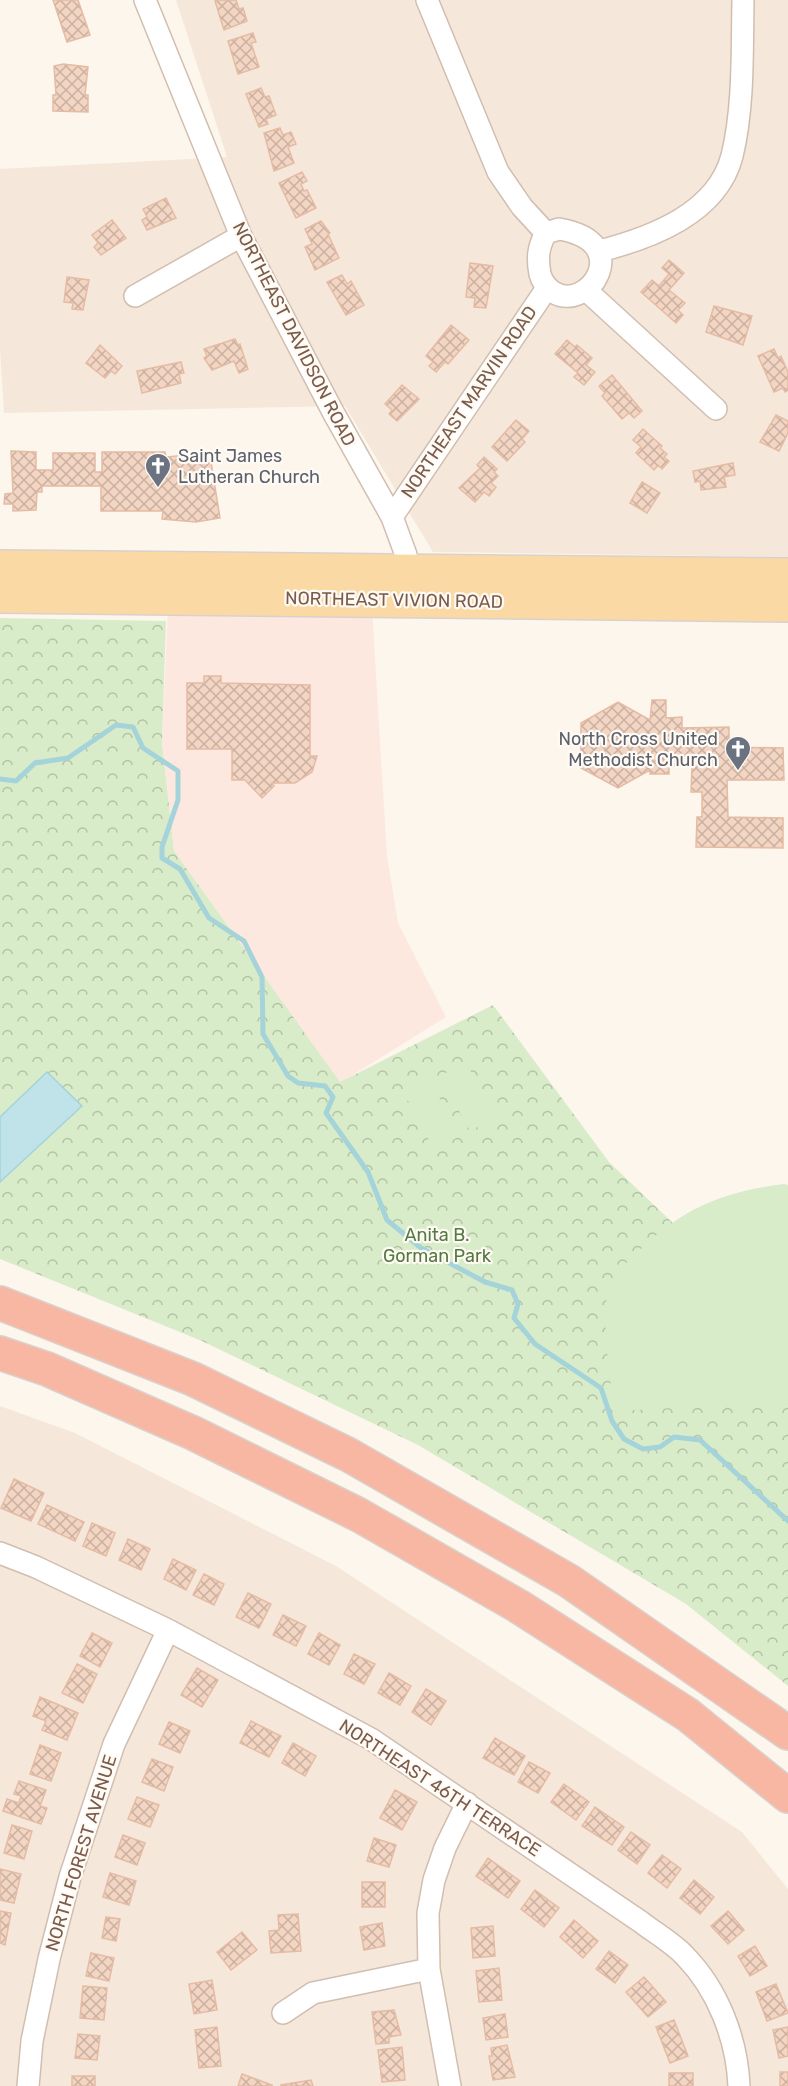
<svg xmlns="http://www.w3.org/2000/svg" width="788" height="2086" viewBox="0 0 788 2086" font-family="Rubik,sans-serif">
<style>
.residential{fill:#f5e8da}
.commercial{fill:#fde8e0}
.forest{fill:url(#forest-crowns)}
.pitch{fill:#d8ecc9}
.water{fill:#bfe3e8;stroke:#a5d3da;stroke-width:1.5}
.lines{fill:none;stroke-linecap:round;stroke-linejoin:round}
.stream{stroke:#a5d3da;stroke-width:5}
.building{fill:url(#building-cross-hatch);stroke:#e6bba3;stroke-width:1.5}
.minor-casing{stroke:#d1beb0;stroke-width:24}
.primary-casing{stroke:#dad1cd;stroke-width:36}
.motorway-casing{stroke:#dad1cd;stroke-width:36}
.minor{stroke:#fff;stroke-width:21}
.primary{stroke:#fbd9a5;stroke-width:33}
.motorway{stroke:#f7b7a3;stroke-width:33}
.labels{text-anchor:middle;stroke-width:4.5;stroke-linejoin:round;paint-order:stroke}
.street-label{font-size:18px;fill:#7a5c4d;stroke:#fffaf3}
.worship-label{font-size:18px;fill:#5b616d;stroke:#fffaf3;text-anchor:start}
.park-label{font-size:18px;fill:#537a41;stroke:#fffaf3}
</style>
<defs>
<pattern id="forest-crowns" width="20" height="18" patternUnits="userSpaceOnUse" patternTransform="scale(1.5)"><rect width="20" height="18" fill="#d8ecc9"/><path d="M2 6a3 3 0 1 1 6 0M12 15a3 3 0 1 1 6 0" fill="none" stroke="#b4c2a5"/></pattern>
<pattern id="building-cross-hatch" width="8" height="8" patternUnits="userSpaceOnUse" patternTransform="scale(1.5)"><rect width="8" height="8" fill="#f3d5c3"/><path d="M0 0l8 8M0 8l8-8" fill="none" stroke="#cab0a1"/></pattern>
</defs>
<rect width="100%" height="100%" fill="#fdf6ec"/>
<path class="residential" d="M176,0H788V557L433,552L345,406L4,413L0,350V169L227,157Z
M0,1406L75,1433L336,1566L742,1832L788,1889V2086H0Z"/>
<path class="commercial" d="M168,606L372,609L387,856L398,923L446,1017L340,1083L174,851L162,743Z"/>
<path class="forest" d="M0,618L166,621L162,743L174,851L340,1082L493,1005L609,1162L788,1333V1686L686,1604L418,1445L202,1341L0,1259Z"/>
<path class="pitch" d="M466,1062L495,1117L470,1131L440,1076Z
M430,1081L460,1136L434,1150L405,1095Z
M784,1184L788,1185V1402L615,1411C610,1380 598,1305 612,1279C617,1270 628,1262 635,1255C680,1209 721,1192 784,1184Z"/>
<path class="water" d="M47,1072L82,1106L0,1182V1117Z"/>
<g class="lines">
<path class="stream" d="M0,779L16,781L35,763L68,758L116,725L133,727L143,748L178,771V800L162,847V858L180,869L209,918L244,941L262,977L263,1034L288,1076L298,1083L325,1086L333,1097L326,1113L368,1172L387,1220L421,1248L485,1282L512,1290L518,1304L514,1318L535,1344L601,1388L612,1421L624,1439L643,1449L660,1447L674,1437L700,1440L788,1521"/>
</g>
<path class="building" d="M53,0H78L90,35L67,42Z
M219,0H236L239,9L243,8L247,21L224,30L215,1Z
M253,33L256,42L251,43L259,67L238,74L228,41Z
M63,64L88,67L85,95H88V112L53,111V95H56L54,66Z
M261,88L265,97L269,96L276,115L266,119L268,124L259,127L246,94Z
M280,128L283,135L291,132L296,144L288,147L294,163L274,171L264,133Z
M302,172L307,181L301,184L304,191L307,190L316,208L296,218L279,183Z
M166,198L176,218L147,230L142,220L147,217L143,209Z
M112,220L126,238L101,255L94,247L98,243L92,235Z
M321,221L330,233L328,234L339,258L315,270L305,247L312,244L305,229Z
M669,260L684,273L669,290L685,303L678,310L683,315L676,323L641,292L652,280L659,286L669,274L662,268Z
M470,263L493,266L486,308L474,307L475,298L466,297Z
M342,275L347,284L351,281L364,305L346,315L327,282Z
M67,277L89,280L83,310L72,309L73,303L64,302Z
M714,306L752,316L743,345L706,332Z
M451,325L469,340L448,364L445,362L436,372L429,366L433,362L426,356Z
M235,339L238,345L240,344L248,369L239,373L234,361L212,370L204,358L207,356L204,349Z
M567,340L575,347L577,345L592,358L586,365L595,372L584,385L574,377L578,373L555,354Z
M100,345L122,366L115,374L111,371L105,378L86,363Z
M774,349L778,358L781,356L788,372V390L785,392L783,388L774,392L758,356Z
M181,362L184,373L179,374L181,383L142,393L137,371Z
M612,375L642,411L634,418L629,413L622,419L602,396L605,393L599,386Z
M402,385L419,399L397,421L389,414L392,410L385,404Z
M776,415L788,421V433L779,451L760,442Z
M516,420L529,431L522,439L525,442L507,461L492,447Z
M643,429L662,446L660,448L667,454L664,457L669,461L662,469L658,465L654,470L636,453L641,447L633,440Z
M11,451L36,452V470H53V453H95V472H102V452H165L166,457L197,454L196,459L211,462L220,518L196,522L162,519L163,511H101V486H42V492H37L36,510L13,511V504H4L5,494L13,493Z
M484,457L497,469L494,472L498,476L491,483L496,487L489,496L484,492L475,502L459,488L480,468L477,465Z
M733,463L735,475L724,477L726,487L701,490L700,481L695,482L693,471Z
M642,482L660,493L647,513L630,503Z
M204,676H221V683L310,685V756H317L312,772L295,783H272L274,786L262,798L245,780H232V749H187V683H204Z
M652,700H666V718L682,717V728L729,727V747L783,748L784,780H727L728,817L783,818V848L696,847L697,817H702V792H691L692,766H669V774H650V770L618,788L581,768V723L618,702L650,720Z
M14,1479L44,1493L31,1521L1,1508Z
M47,1505L84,1522L75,1541L38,1524Z
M92,1523L115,1533L106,1556L83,1546Z
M128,1539L150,1549L141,1570L119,1560Z
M173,1559L196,1570L186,1590L164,1579Z
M204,1574L224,1584L214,1605L193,1595Z
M248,1593L271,1604L259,1628L236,1617Z
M283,1615L306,1626L296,1646L273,1635Z
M92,1633L112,1643L100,1667L80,1656Z
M319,1633L340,1645L329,1665L308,1654Z
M354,1654L375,1664L364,1684L344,1674Z
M77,1664L97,1674L83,1703L62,1693Z
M197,1668L218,1680L202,1707L181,1695Z
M389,1673L411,1686L400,1705L378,1693Z
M426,1689L446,1701L431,1725L412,1712Z
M40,1697L78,1713L67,1740L42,1730L46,1721L33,1716Z
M251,1721L281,1736L269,1757L240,1743Z
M169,1722L190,1731L180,1753L159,1744Z
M495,1738L525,1756L514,1775L483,1758Z
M293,1743L316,1756L305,1776L282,1763Z
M40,1745L61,1753L51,1781L30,1774Z
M152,1759L173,1767L164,1791L142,1782Z
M529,1762L550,1773L538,1793L518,1782Z
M19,1781L46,1790L40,1806L47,1808L41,1824L3,1811L7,1799L19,1803L21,1796L14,1794Z
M564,1784L589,1802L576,1820L551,1802Z
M395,1790L417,1802L402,1830L380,1818Z
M137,1797L159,1805L150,1827L128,1819Z
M595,1807L624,1827L612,1845L582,1826Z
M12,1825L32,1831L24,1859L4,1853Z
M631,1832L650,1845L637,1864L618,1850Z
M123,1835L145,1843L137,1865L115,1857Z
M374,1838L396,1845L389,1867L367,1861Z
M662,1855L681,1869L667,1888L648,1873Z
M488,1858L520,1881L508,1898L476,1876Z
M0,1869L21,1874L14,1903L0,1900Z
M110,1873L136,1881L129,1905L103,1897Z
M694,1880L714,1897L700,1914L680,1898Z
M362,1882H385V1907H362Z
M535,1890L559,1908L544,1927L521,1909Z
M0,1911L11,1913L5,1945L0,1943Z
M728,1911L744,1930L728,1944L711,1926Z
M298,1914L301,1951L271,1953L269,1931L279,1930L278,1915Z
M106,1917L120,1919L116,1941L102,1938Z
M574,1920L598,1941L583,1958L560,1937Z
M382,1923L385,1946L364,1950L360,1927Z
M493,1926L495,1956L473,1958L471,1928Z
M242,1932L257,1950L231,1970L217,1952Z
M755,1946L767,1966L750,1976L738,1956Z
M609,1951L628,1965L615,1983L596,1969Z
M91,1953L114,1958L109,1981L86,1976Z
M499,1968L502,2000L479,2002L476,1971Z
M644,1977L666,2002L648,2017L626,1992Z
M212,1980L217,2010L194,2014L189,1984Z
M776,1984L788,2013L767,2021L756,1992Z
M83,1986L107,1988L104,2020L80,2018Z
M394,2010L401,2035L389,2037V2043L376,2044L372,2012Z
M505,2014L508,2037L486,2040L483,2018Z
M674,2020L688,2056L670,2063L656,2027Z
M217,2027L221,2066L199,2068L195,2030Z
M788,2027V2056L779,2058L773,2030Z
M78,2034L100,2036L97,2060L75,2058Z
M507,2045L515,2077L493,2080L489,2056H492L491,2048Z
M402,2047L405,2080L382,2082L378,2050Z
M780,2072H788V2086H780Z
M669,2073H693V2086H669Z
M242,2074L272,2085V2086H238Z
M72,2076H95V2086H72Z
M311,2080L313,2086H281V2085Z"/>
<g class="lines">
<defs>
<path id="minor" d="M145,0L241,236L333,412L392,517L406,555L408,582
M427,0L498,172L522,207L546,233
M559,229C637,242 588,314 553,292C546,287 542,282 540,274C537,258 538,247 546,233Z
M600,251C650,238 717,214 732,156C744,107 742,50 743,0
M586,290L716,409
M135,296L241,236
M392,517L547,288
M0,1553L36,1567L168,1630L371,1739L641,1922C655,1933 673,1943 685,1956C718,1990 737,2039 739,2086
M283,2013L313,1993L429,1969
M28,2086L32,2041L49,1959L70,1877L114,1744L168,1630
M450,2086L429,1969L428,1913L434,1880L445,1848L467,1803"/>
<path id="primary" d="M0,567L788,575
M0,596L788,605"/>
<path id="motorway" d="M0,1303L193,1379L349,1455L569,1581L788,1733
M0,1353L47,1369L193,1433L359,1515L518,1606L688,1715L788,1796"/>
</defs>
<use href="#minor" class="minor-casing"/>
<use href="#primary" class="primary-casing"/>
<use href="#motorway" class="motorway-casing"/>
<use href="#minor" class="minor"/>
<use href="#primary" class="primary"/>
<use href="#motorway" class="motorway"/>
</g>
<defs>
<symbol id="church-pin" viewBox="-11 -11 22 30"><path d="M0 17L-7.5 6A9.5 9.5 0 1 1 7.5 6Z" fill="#6b7280" stroke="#fffaf3"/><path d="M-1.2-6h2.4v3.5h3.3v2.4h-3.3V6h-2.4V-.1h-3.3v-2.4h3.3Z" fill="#fff"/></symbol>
</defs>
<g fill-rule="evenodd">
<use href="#church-pin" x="143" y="451" width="30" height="40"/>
<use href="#church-pin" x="723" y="734" width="30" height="40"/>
</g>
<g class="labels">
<g class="street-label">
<text transform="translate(294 334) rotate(63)" y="6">NORTHEAST DAVIDSON ROAD</text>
<text transform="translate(469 402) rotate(-56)" y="6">NORTHEAST MARVIN ROAD</text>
<text transform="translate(394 600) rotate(1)" y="6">NORTHEAST VIVION ROAD</text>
<text transform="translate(440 1788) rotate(33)" y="6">NORTHEAST 46TH TERRACE</text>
<text transform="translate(81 1853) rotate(-73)" y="6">NORTH FOREST AVENUE</text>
</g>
<g class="worship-label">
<text x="178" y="462">Saint James<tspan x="178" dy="21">Lutheran Church</tspan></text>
<text x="718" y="745" text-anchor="end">North Cross United<tspan x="718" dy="21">Methodist Church</tspan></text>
</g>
<g class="park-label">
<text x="437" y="1241">Anita B.<tspan x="437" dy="21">Gorman Park</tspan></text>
</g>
</g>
</svg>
